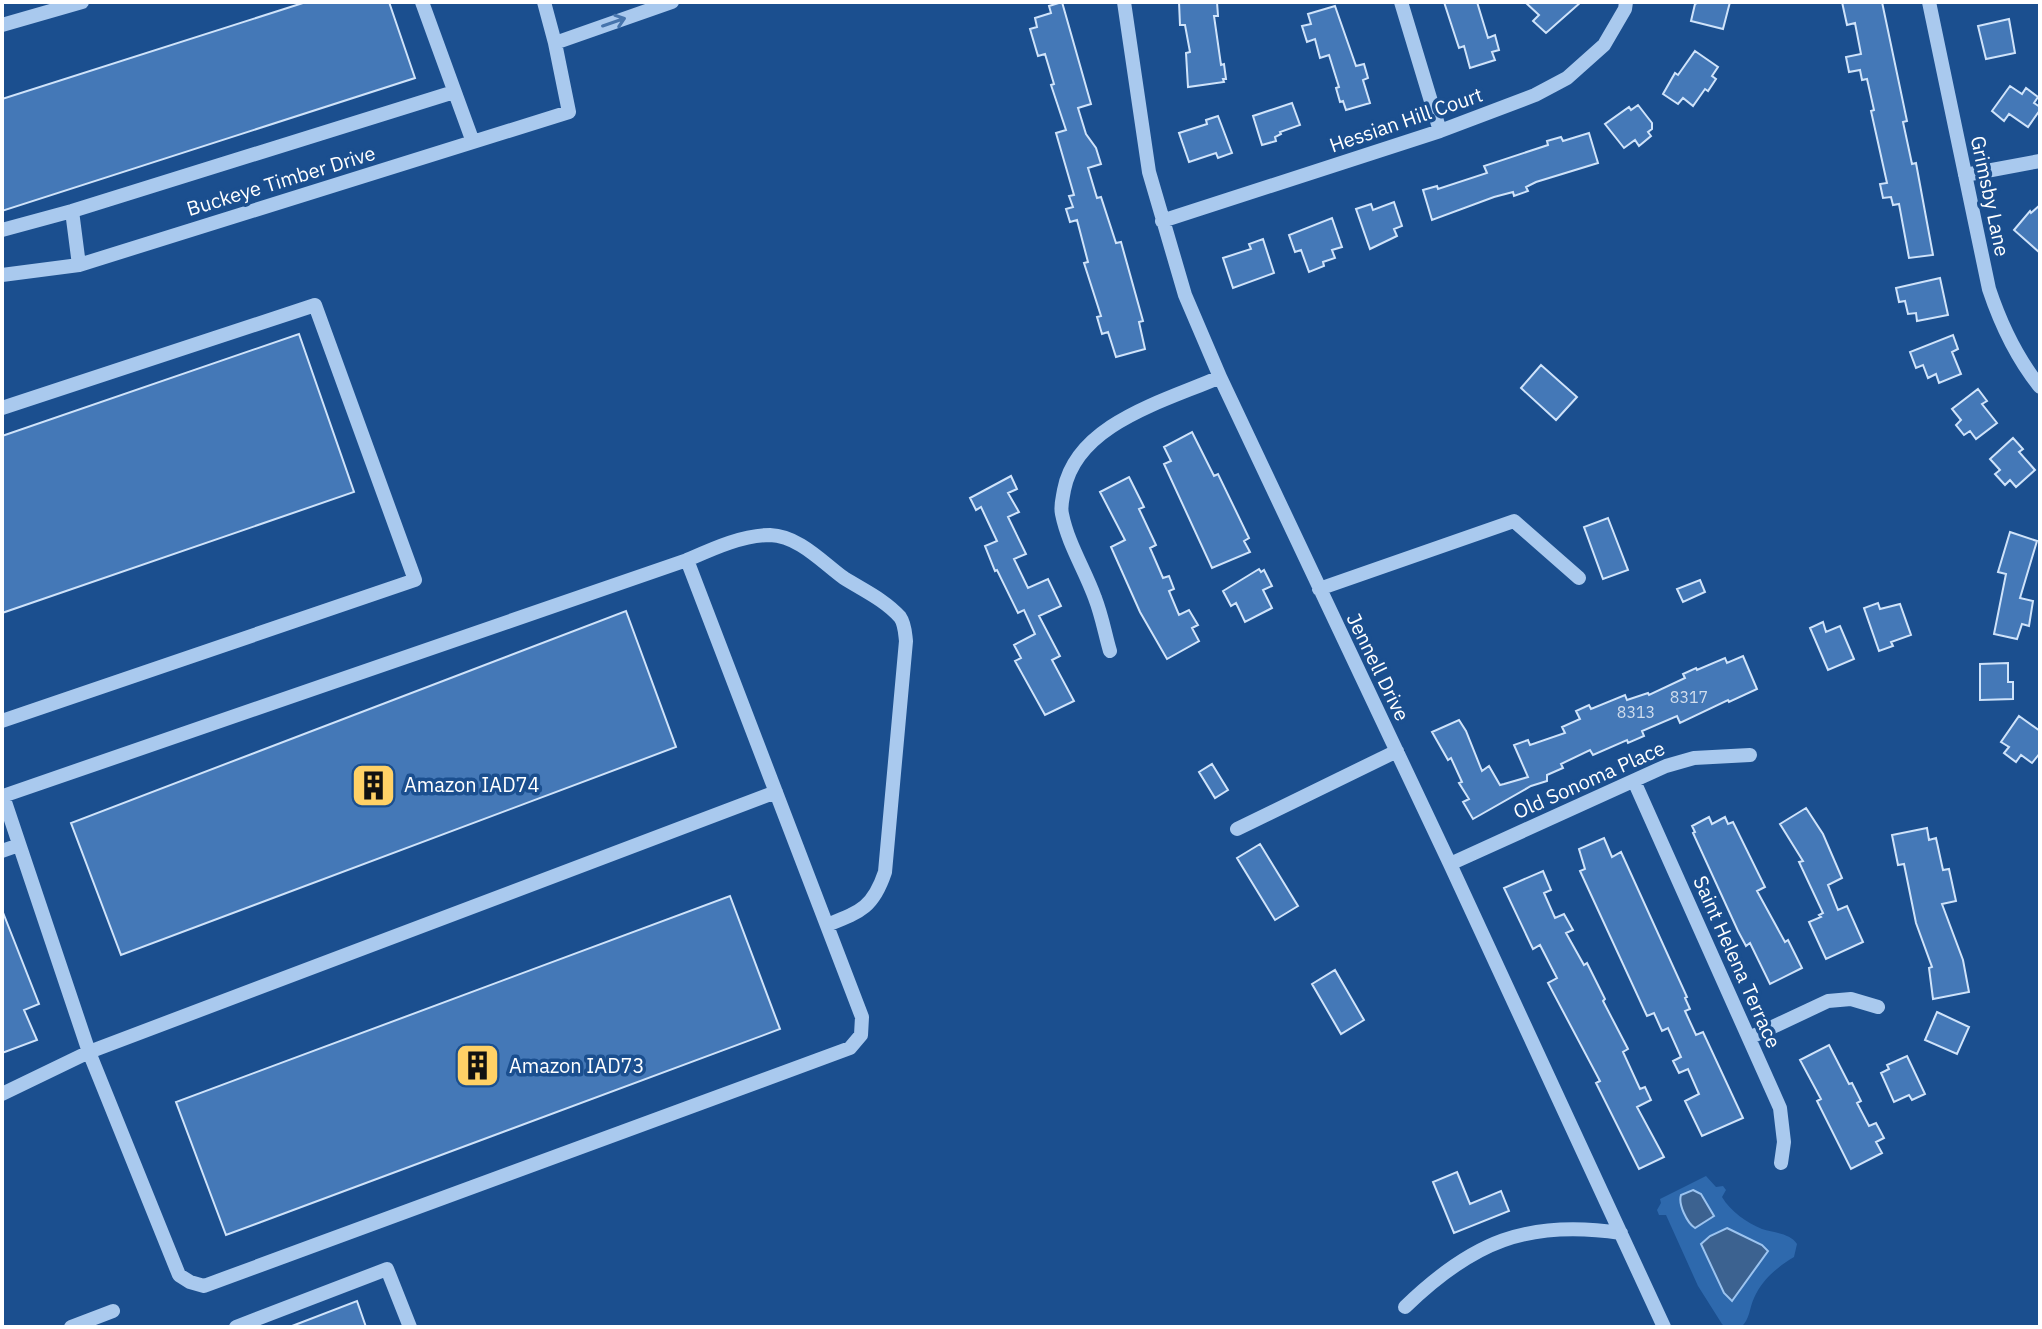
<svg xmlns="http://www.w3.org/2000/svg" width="2042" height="1329" viewBox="0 0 2042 1329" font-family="'IBM Plex Sans',sans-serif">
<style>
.green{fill:#2e69ad}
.water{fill:#3c6290;stroke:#9cc4f0;stroke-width:2}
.building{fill:#4478b7;stroke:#cfe3fa;stroke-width:2}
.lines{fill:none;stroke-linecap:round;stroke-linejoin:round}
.minor{stroke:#a9c9ee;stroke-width:14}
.oneway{stroke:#4674ac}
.labels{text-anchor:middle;stroke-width:7;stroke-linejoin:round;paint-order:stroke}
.number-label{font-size:16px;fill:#d0dded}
.street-label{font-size:20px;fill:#fff;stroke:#1b4f8f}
.poi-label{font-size:20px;fill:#fff;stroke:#1b4f8f;text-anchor:start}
</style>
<rect width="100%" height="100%" fill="#1b4f8f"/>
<path class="green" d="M1706,1176L1716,1187L1723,1186L1726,1190L1722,1197C1731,1212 1746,1222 1762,1229C1774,1233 1790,1233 1797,1244L1794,1257C1777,1267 1762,1280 1754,1298C1749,1309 1750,1319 1741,1327H1725L1722,1324L1698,1286L1666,1215H1659L1657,1210L1661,1203L1660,1199Z"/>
<path class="water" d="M1693,1190L1701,1194L1714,1216L1695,1228C1687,1223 1678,1204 1681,1195Z
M1727,1228L1762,1245L1768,1251L1732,1301L1724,1293L1701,1244L1710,1236Z"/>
<path class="building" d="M306,2H389L415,78L2,211V99Z
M1062,2L1091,104L1078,108L1086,134L1096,148L1101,164L1088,168L1097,198L1101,197L1116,243L1121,242L1143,321L1139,322L1145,349L1116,357L1108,332L1102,334L1097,317L1101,316L1084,263L1088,262L1077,220L1070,222L1066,209L1073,207L1069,196L1074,195L1056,133L1066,130L1051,85L1054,84L1045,54L1038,56L1030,29L1037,27L1035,18L1051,13L1049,6Z
M1179,2H1217L1218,16H1214L1221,65L1224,64L1226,79H1223L1224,82L1188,87L1186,53L1190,52L1185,25H1180Z
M1444,2H1477L1488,38L1495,35L1499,50L1492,52L1495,60L1470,68L1464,46L1459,48Z
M1525,2H1581L1546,33L1533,21L1539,15Z
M1699,2H1730L1723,29L1691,21L1695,4Z
M1842,2H1882L1907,121L1903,122L1912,164L1916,163L1933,255L1909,258L1899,204L1893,205L1891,197L1883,198L1880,184L1887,183L1871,111L1874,110L1867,79L1862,80L1860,70L1849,72L1846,57L1861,54L1855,23L1847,25Z
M1335,6L1356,66L1364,64L1368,78L1363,80L1370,103L1346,110L1343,101L1340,102L1336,88L1339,87L1329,55L1320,58L1315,39L1307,42L1302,26L1311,24L1308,14Z
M2009,19L2015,53L1986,59L1978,26Z
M1695,51L1718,67L1712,76L1716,79L1708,91L1705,89L1693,106L1683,98L1678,104L1663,94L1675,73L1678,75Z
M2010,86L2022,94L2026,88L2038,97L2034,103L2040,107V110L2028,127L2009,114L2004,121L1992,111Z
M1292,103L1300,125L1280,132L1281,134L1275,137L1276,141L1262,145L1253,116Z
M1638,105L1652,123V129L1648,132L1651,136L1639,146L1635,140L1624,148L1605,124L1629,107L1631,110Z
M1218,116L1232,153L1218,158L1216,153L1189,162L1179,133L1207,124L1206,120Z
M1589,133L1598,163L1536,182L1526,187L1528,191L1514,196L1513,192L1494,197L1432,220L1423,190L1437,186L1438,189L1487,173L1484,166L1548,145L1547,141L1561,137L1563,141Z
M1394,202L1402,226L1394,229L1397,236L1370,249L1356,209L1371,204L1373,210Z
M2040,205V253L2014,230L2030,211L2031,213Z
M1332,218L1342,247L1332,250L1335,258L1323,262L1324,266L1309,272L1301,250L1295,252L1289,235Z
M1263,239L1274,273L1233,288L1223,258L1251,249L1249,244Z
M1940,278L1948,315L1917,321L1916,313L1908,314L1905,301L1899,302L1896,288Z
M299,334L354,492L2,613V436Z
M1953,335L1958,349L1952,352L1961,374L1939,383L1936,374L1928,378L1923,365L1916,368L1910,352Z
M1541,365L1577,397L1556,420L1521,388Z
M1978,389L1987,401L1982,404L1997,423L1976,439L1970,431L1964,435L1956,425L1961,420L1952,409Z
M1192,432L1214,476L1218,474L1249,538L1244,541L1250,552L1212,568L1164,464L1171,461L1164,447Z
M2013,438L2023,449L2019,452L2035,470L2016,487L2010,480L2005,485L1995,474L2000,470L1990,459Z
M1011,476L1017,489L1008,493L1019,512L1008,517L1026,554L1014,559L1028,588L1048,579L1061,606L1039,616L1060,656L1052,660L1074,701L1045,715L1015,661L1021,658L1014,645L1035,634L1024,610L1018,613L997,570L995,571L985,546L997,541L981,507L976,510L970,498Z
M1129,477L1144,507L1139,509L1156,545L1150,548L1163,578L1169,576L1174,589L1169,591L1179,615L1189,610L1198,625L1192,628L1199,641L1167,659L1140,612L1111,547L1125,540L1100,492Z
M1608,518L1628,570L1603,579L1584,527Z
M2010,532L2037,541L2020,598L2033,601L2029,626L2022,624L2017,639L1994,634L2006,574L1998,572Z
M1259,569L1261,572L1264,570L1272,586L1263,590L1272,608L1245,622L1236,603L1231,606L1223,591Z
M1700,580L1705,592L1683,602L1677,589Z
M1878,603L1880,609L1900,604L1911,635L1891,642L1893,646L1879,651L1864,608Z
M626,611L676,747L121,955L71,823Z
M1823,622L1826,632L1840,626L1854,659L1828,670L1810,628Z
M1743,656L1757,689L1729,702L1728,700L1680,723L1677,716L1642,731L1644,736L1628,743L1627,740L1593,755L1590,750L1561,764L1563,768L1547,775V781L1531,786L1473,819L1463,802L1469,799L1459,783L1462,782L1451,758L1448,760L1432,732L1459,720L1466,731L1482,771L1489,766L1500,785L1504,784L1528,777L1514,745L1528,740L1530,745L1565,733L1562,727L1580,719L1576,711L1589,705L1591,709L1625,695L1627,700L1648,693L1649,695L1685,678L1683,674L1696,668L1697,670L1725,658L1727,663Z
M2008,663V682H2013V699L1980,700V664Z
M2019,716L2040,731V753L2032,763L2021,755L2016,762L2004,753L2009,747L2001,742Z
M1212,764L1228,790L1215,798L1199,772Z
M1806,808L1823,834L1842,878L1828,885L1838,910L1847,906L1863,942L1826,959L1809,922L1821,917L1819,915L1823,913L1799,862L1803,861L1780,824Z
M1709,817L1712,824L1725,817L1728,824L1733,822L1765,887L1757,891L1785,942L1788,940L1802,968L1770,984L1750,943L1746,946L1738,931L1693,833L1695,832L1692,826Z
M1927,828L1929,840L1936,838L1943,870L1949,869L1956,901L1942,904L1963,960L1969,992L1933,999L1929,968L1932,967L1916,923L1904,864L1898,865L1892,835Z
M1604,838L1612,857L1621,852L1687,997L1685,998L1690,1009L1685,1011L1696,1035L1703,1032L1743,1118L1702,1136L1685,1101L1699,1094L1688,1069L1679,1073L1673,1061L1681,1057L1668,1028L1662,1031L1654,1013L1647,1016L1580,871L1585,869L1579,849Z
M1260,844L1298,906L1275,920L1237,858Z
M1543,871L1551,890L1544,893L1555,918L1564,914L1573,930L1566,933L1584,965L1587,963L1605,999L1603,1001L1628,1049L1623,1052L1640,1089L1645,1087L1651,1100L1637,1107L1664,1157L1639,1169L1596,1083L1600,1081L1548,983L1557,978L1540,945L1533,949L1504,888Z
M730,896L780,1029L226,1235L176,1102Z
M2,910L39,1004L24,1010L37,1040L2,1053Z
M1335,970L1364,1020L1341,1034L1312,984Z
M1937,1012L1969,1027L1957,1054L1925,1040Z
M1829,1045L1849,1084L1852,1083L1861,1101L1857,1103L1869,1126L1876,1123L1884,1138L1876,1142L1882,1153L1851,1169L1817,1101L1821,1099L1800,1060Z
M1907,1056L1925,1094L1912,1100L1909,1095L1894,1102L1881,1073L1889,1069L1887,1065Z
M1457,1172L1470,1204L1501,1191L1509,1211L1454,1233L1433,1182Z
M357,1301L366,1327H292V1326Z"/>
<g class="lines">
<path class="minor" d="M422,2L473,142
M1124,2L1149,172L1185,295L1220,377L1450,864L1664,1327
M1401,2L1440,131
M1929,2L1989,289C2001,325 2016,357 2040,387
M2,25L82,2
M555,43L672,2
M1965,175L2040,161
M72,211L79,265
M1162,221L1440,131L1535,95L1567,78L1604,45L1625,9L1626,2
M2,230L72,211L454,92
M2,275L79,265L569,112L555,43L544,2
M2,408L315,305L415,580L2,721
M687,560L862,1017L861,1035L850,1048L204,1286L190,1282L179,1275L89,1052L3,796Z
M687,560C712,549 742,535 770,535C799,536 822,562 844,578C863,590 885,600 900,617C905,624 905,633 906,641L885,872C873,908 860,912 827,925
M1319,589L1514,521L1579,578
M1110,651C1105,634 1102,616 1095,598C1085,570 1068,544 1062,514C1060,506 1063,497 1064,490C1077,423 1166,401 1220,377
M1634,781L1780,1108L1784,1142L1781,1163
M1237,829L1397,751
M2,851L19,845
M1450,864L1666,766L1694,758L1750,755
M1749,1038L1828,1001L1851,999L1878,1007
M2,1094L89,1052L776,792
M1405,1307C1472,1242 1527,1219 1621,1233
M71,1327L113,1311
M236,1327L387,1269L410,1327"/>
</g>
<defs><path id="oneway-shaft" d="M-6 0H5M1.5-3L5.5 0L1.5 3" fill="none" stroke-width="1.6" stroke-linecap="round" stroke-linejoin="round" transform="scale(2)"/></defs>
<use class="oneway" href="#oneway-shaft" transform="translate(614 22) rotate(-19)"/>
<defs>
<symbol id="building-square" viewBox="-11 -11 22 22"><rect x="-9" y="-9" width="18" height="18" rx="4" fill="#ffd166" stroke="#1b4f8f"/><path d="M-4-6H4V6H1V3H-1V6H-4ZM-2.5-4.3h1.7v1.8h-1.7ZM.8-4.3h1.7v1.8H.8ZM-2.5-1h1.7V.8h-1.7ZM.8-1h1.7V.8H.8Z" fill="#111"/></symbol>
</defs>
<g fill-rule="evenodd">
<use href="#building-square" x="348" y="760" width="51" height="51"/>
<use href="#building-square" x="452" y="1040" width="51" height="51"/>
</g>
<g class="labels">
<g class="number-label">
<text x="1689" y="703">8317</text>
<text x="1636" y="718">8313</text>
</g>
<g class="street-label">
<text transform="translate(1406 120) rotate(-19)" y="7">Hessian Hill Court</text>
<text transform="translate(281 181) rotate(-17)" y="7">Buckeye Timber Drive</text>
<text transform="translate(1990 196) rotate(78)" y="7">Grimsby Lane</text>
<text transform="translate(1378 667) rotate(64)" y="7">Jennell Drive</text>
<text transform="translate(1589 780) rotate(-24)" y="7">Old Sonoma Place</text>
<text transform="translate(1737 962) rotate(66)" y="7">Saint Helena Terrace</text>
</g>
<g class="poi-label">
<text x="404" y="792">Amazon IAD74</text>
<text x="509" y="1073">Amazon IAD73</text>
</g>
</g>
<rect width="2042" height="1329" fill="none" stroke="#ffffff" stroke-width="8"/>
</svg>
